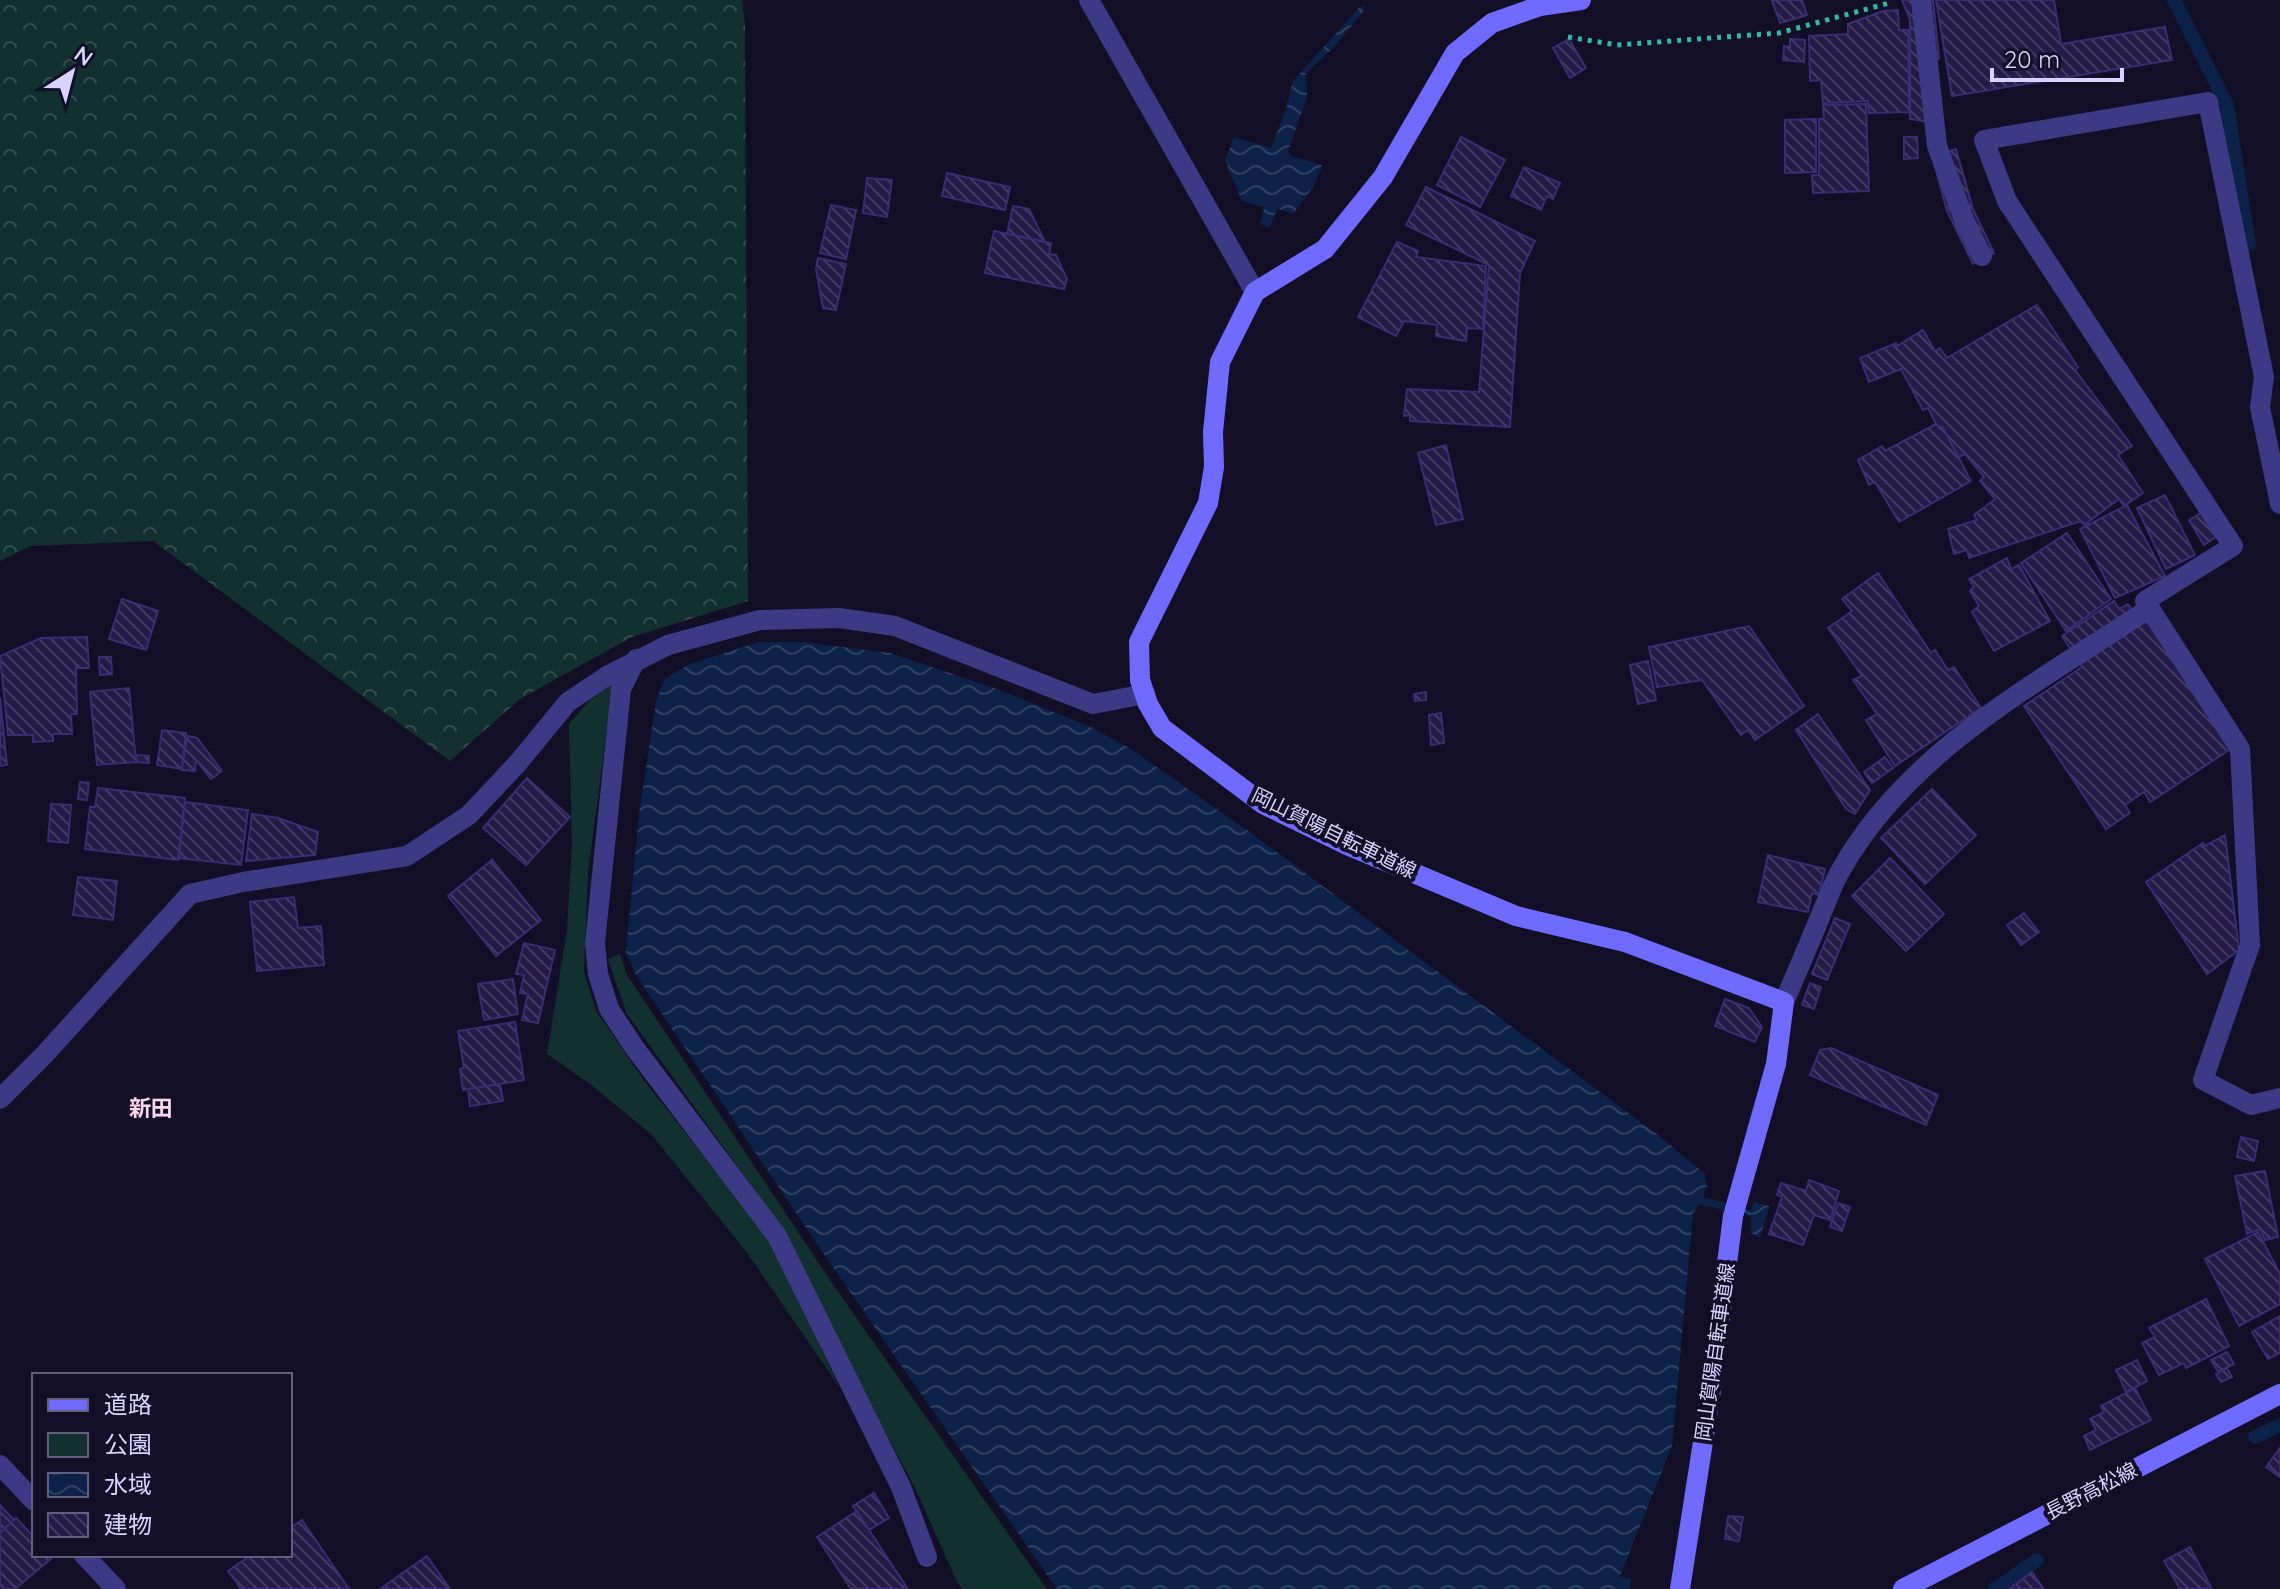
<svg xmlns="http://www.w3.org/2000/svg" width="2280" height="1589" viewBox="0 0 2280 1589" font-family="Quicksand,'Noto Sans JP',sans-serif">
<style>
.green{fill:#12302f}
.forest{fill:url(#forest-crowns)}
.water{fill:url(#water-waves)}
.lines{fill:none;stroke-linecap:round;stroke-linejoin:round}
.stream{stroke:#0c2248;stroke-width:14}
.building{fill:url(#building-back-hatch);stroke:#3b2d73;stroke-width:2}
.path{stroke:#2fb8b0;stroke-width:5;stroke-dasharray:4 6;stroke-linecap:butt}
.lane{stroke:#3d3a85;stroke-width:20}
.street{stroke:#3d3a85;stroke-width:20}
.secondary{stroke:#6f6bff;stroke-width:20}
.labels{text-anchor:middle;stroke-width:8;stroke-linejoin:round;paint-order:stroke}
.street-label{font-size:20px;fill:#d9d4ff;stroke:#130f26}
.neighbourhood-label{font-size:22px;font-weight:bold;fill:#ffd6f0;stroke:#130f26}
</style>
<defs>
<pattern id="forest-crowns" width="20" height="18" patternUnits="userSpaceOnUse" patternTransform="scale(2)"><rect width="20" height="18" fill="#12302f"/><path d="M2 6a3 3 0 1 1 6 0M12 15a3 3 0 1 1 6 0" fill="none" stroke="#344d4e"/></pattern>
<pattern id="water-waves" width="16" height="10" patternUnits="userSpaceOnUse" patternTransform="scale(2)"><rect width="16" height="10" fill="#0c2248"/><path d="M0 5q4-4 8 0t8 0" fill="none" stroke="#2f4163"/></pattern>
<pattern id="building-back-hatch" width="6" height="6" patternUnits="userSpaceOnUse" patternTransform="scale(2)"><rect width="6" height="6" fill="#241b47"/><path d="M-1 5l2 2M0 0l6 6M5-1l2 2" fill="none" stroke="#433b63"/></pattern>
</defs>
<rect width="100%" height="100%" fill="#130f26"/>
<path class="green" d="M613,683L588,873L584,971L596,1011L646,1083L773,1244L838,1385L748,1254L652,1135L590,1084L547,1054L567,930L572,843L569,724L588,702Z
M620,954L627,975L834,1286L1047,1589H962L957,1582L916,1490L847,1360L785,1232L627,1014L608,959Z"/>
<path class="forest" d="M0,0H742L745,24L748,601L632,637L520,699L450,761L153,541L30,546L0,561Z"/>
<path class="water" d="M1364,6L1363,12L1333,48L1306,73L1307,97L1288,151L1291,156L1322,165L1314,186L1293,214L1277,208L1270,228L1260,224L1264,207L1242,201L1225,160L1234,137L1271,148L1286,109L1293,81L1359,8Z
M759,642H803L890,653L1000,690L1093,728L1131,749L1251,833L1658,1135L1704,1173L1707,1185L1703,1197L1751,1210L1754,1202L1769,1206L1760,1238L1751,1233V1216L1699,1204L1693,1213L1672,1446L1620,1576L1631,1579L1630,1589H1057L821,1250L636,975L626,952L639,814L656,702L664,679L690,664Z"/>
<g class="lines">
<path class="stream" d="M2174,0L2227,105L2249,244
M2255,1437L2280,1425
M1995,1589L2037,1560"/>
</g>
<path class="building" d="M1775,0H1802L1807,15L1780,23L1772,1Z
M1902,0H1933L1939,59L1924,63L1929,122L1910,119V20Z
M1936,0H2054L2061,44L2165,27L2172,60L1952,96Z
M1898,10L1899,30H1908L1909,112L1869,113L1868,101L1823,103L1821,80L1810,81L1809,36L1848,34V24L1883,11Z
M1569,39L1586,68L1570,78L1553,48Z
M1790,39L1805,40L1804,62L1783,60L1784,46L1790,47Z
M1866,104L1869,191L1813,193L1812,175H1819V119H1824L1823,105Z
M1816,119V172L1785,173V120Z
M1461,137L1505,160L1480,207L1437,185Z
M1904,137H1917L1918,158L1904,159Z
M1956,149L1973,209L1994,253L1973,264L1947,211L1932,156Z
M1524,167L1560,183L1553,199L1547,196L1541,210L1511,196Z
M947,173L1010,187L1005,210L942,196Z
M867,178L892,180L887,217L863,213Z
M1426,187L1535,241L1520,273L1510,427L1410,421V415L1404,416L1407,389L1479,392L1489,265L1406,225Z
M831,205L856,210L846,259L820,253Z
M1013,206L1029,209L1045,242L1007,234Z
M994,231L1051,243L1049,254L1056,255L1067,279L1064,289L985,273Z
M1397,242L1418,251L1416,257L1486,266L1483,329L1467,328L1466,341L1436,336L1437,325L1404,321L1396,336L1358,317Z
M818,258L846,264L836,310L823,308L816,269Z
M2037,305L2078,367L2075,370L2132,446L2118,455L2143,493L2124,506L2119,499L2084,525L2081,521L1969,558L1967,550L1954,554L1948,529L1977,520L1974,515L1995,499L1980,481L1984,477L1965,454L1959,457L1943,428L1936,424L1928,408L1923,410L1901,369L1869,382L1860,358L1896,343L1897,346L1923,330L1935,351L1940,348L1947,358Z
M1936,424L1943,428L1971,481L1899,522L1875,482L1869,485L1858,460L1882,446L1885,451Z
M1446,445L1463,519L1436,525L1418,453Z
M2165,495L2195,555L2166,569L2137,508Z
M2127,505L2165,576L2115,598L2080,529Z
M2202,512L2217,536L2204,545L2189,520Z
M2067,533L2111,599L2066,631L2021,563Z
M2007,558L2011,569L2019,565L2050,621L1994,651L1972,612L1979,606L1970,591L1974,587L1969,579Z
M1878,573L1931,653L1935,650L1948,670L1954,667L1981,708L1895,766L1866,720L1877,714L1853,680L1862,676L1828,628L1852,611L1842,599Z
M122,599L158,611L146,650L109,639Z
M2114,601L2119,609L2128,604L2134,613L2139,610L2232,748L2150,802L2144,792L2125,805L2130,813L2106,829L2024,706L2082,667L2062,636Z
M1749,626L1804,706L1755,740L1748,730L1741,735L1702,680L1657,687L1649,647Z
M87,637L89,668H76L77,714H71L72,734H53V741L33,742V735H8L0,656L41,638Z
M99,657H111L112,674L100,675Z
M1648,661L1656,700L1638,704L1630,665Z
M129,688L136,762L97,765L90,692Z
M1426,692V700L1415,701L1414,694Z
M0,697L7,765L0,766Z
M1441,713L1444,743L1431,745L1429,715Z
M1818,714L1870,790L1855,814L1846,809L1796,730Z
M162,730L186,733L182,769L157,765Z
M187,736L197,738L222,771L211,779L196,760L195,771L182,770Z
M136,755L149,756V763L136,762Z
M1885,757L1893,768L1872,783L1864,772Z
M527,778L570,817L526,865L483,828Z
M80,782L89,783L87,800L78,799Z
M98,788L185,798L178,860L85,849L90,807H95Z
M1932,789L1976,835L1925,884L1881,838Z
M185,802L248,810L241,865L179,858Z
M51,804L71,805L68,843L48,841Z
M252,814L278,818L318,832L315,855L246,861Z
M2225,835L2239,950L2207,974L2146,882L2203,843L2205,846Z
M1768,855L1825,869L1819,895L1812,893L1808,912L1758,902Z
M1890,858L1944,914L1906,951L1852,896Z
M492,860L541,920L496,956L448,896Z
M78,877L117,881L113,920L73,915Z
M294,897L298,928L321,926L324,965L257,971L250,902Z
M2024,913L2039,932L2021,945L2007,925Z
M1835,918L1850,924L1827,980L1812,974Z
M524,943L555,950L538,1023L522,1020L528,994L520,993L524,975L516,974Z
M513,979L518,1014L484,1020L478,984Z
M1810,983L1821,987L1814,1009L1802,1005Z
M1725,999L1749,1008L1762,1027L1755,1042L1715,1026Z
M515,1022L524,1080L463,1090L460,1069L464,1068L458,1031Z
M1831,1048L1938,1095L1926,1125L1810,1075L1820,1050Z
M500,1084L503,1101L470,1106L468,1089Z
M2241,1137L2258,1141L2254,1161L2237,1157Z
M2265,1171L2278,1237L2265,1240L2260,1229L2247,1234L2235,1176Z
M1809,1180L1839,1191L1830,1220L1814,1215L1803,1245L1769,1234L1782,1197L1777,1195L1781,1183L1806,1191Z
M1838,1203L1850,1207L1842,1231L1830,1227Z
M2258,1232L2280,1274V1304L2239,1326L2205,1259Z
M2206,1299L2229,1346L2186,1368L2184,1363L2159,1375L2142,1343L2155,1337L2149,1328Z
M2280,1316V1353L2268,1359L2252,1332Z
M2227,1352L2234,1364L2218,1372L2211,1360Z
M2137,1360L2147,1381L2126,1392L2116,1370Z
M2227,1368L2232,1377L2221,1382L2216,1374Z
M2135,1388L2151,1420L2090,1450L2084,1436L2096,1430L2090,1419L2104,1412L2101,1406Z
M2280,1448V1477L2266,1467Z
M874,1493L889,1518L869,1530L853,1506Z
M0,1505L14,1520L0,1533Z
M857,1511L869,1530L908,1589H851L817,1537Z
M1728,1516L1743,1517L1739,1541L1725,1539Z
M16,1518L34,1537V1555L53,1557L15,1589H4L0,1585V1533Z
M302,1520L349,1589H241L228,1571L251,1555H290V1528Z
M2190,1547L2212,1589H2180L2164,1561Z
M427,1556L450,1589H380Z
M2032,1572L2044,1589H2009Z"/>
<g class="lines">
<path class="path" d="M1568,37L1617,45L1779,33L1889,3"/>
<path class="lane" d="M2280,504L2260,407L2264,377L2208,102L1984,140L2007,201L2233,546L2145,601L2240,749L2250,945L2203,1080L2251,1105L2280,1098
M636,659L621,689L595,943L598,974L609,1009L634,1047L777,1236L901,1487L927,1557
M517,764L568,702L607,676L668,645L760,620L839,618L895,626L1093,704L1145,694"/>
<path class="street" d="M1089,0L1255,292
M1921,0L1937,146L1966,225L1982,256
M1784,1002C1797,972 1810,942 1822,912C1828,898 1834,881 1842,868C1910,749 2039,682 2150,608
M0,1099L45,1054L190,894L243,882L407,856L469,815L517,764
M0,1465L34,1501
M84,1555L116,1589"/>
<path class="secondary" d="M1581,0L1540,6L1492,23L1455,53L1383,177L1325,249L1255,292L1220,362L1213,432L1214,467L1208,503L1139,642L1140,680L1148,704L1162,728L1263,804L1347,845L1516,916L1625,942L1784,1002L1776,1064L1733,1216L1710,1397L1680,1589
M1903,1589L2280,1394"/>
</g>
<g class="labels">
<g class="street-label">
<text transform="translate(1334 833) rotate(26)" y="7">岡山賀陽自転車道線</text>
<text transform="translate(1715 1352) rotate(-82)" y="7">岡山賀陽自転車道線</text>
<text transform="translate(2091 1491) rotate(-27)" y="7">長野高松線</text>
</g>
<g class="neighbourhood-label">
<text x="151" y="1116">新田</text>
</g>
</g>
<rect x="32" y="1373" width="260" height="184" fill="#130f26" stroke="#625e7d" stroke-width="2"/>
<rect x="48" y="1399" width="40" height="12" fill="#6f6bff" stroke="#625e7d" stroke-width="2"/>
<text x="104" y="1413" font-size="24" fill="#d9d4ff">道路</text>
<rect x="48" y="1433" width="40" height="24" fill="#12302f" stroke="#625e7d" stroke-width="2"/>
<text x="104" y="1453" font-size="24" fill="#d9d4ff">公園</text>
<rect x="48" y="1473" width="40" height="24" fill="url(#water-waves)" stroke="#625e7d" stroke-width="2"/>
<text x="104" y="1493" font-size="24" fill="#d9d4ff">水域</text>
<rect x="48" y="1513" width="40" height="24" fill="url(#building-back-hatch)" stroke="#625e7d" stroke-width="2"/>
<text x="104" y="1533" font-size="24" fill="#d9d4ff">建物</text>
<g transform="translate(72 72) rotate(36)" stroke="#130f26" stroke-width="6" paint-order="stroke">
<path d="M0-6L14 30L0 20L-14 30Z" fill="#d9d4ff"/>
<text y="-12" font-size="22" font-weight="bold" text-anchor="middle" fill="#d9d4ff">N</text>
</g>
<path d="M1992 68v12h130v-12" fill="none" stroke="#d9d4ff" stroke-width="4"/>
<text x="2004" y="68" font-size="24" fill="#d9d4ff" stroke="#130f26" stroke-width="6" paint-order="stroke">20 m</text>
</svg>
